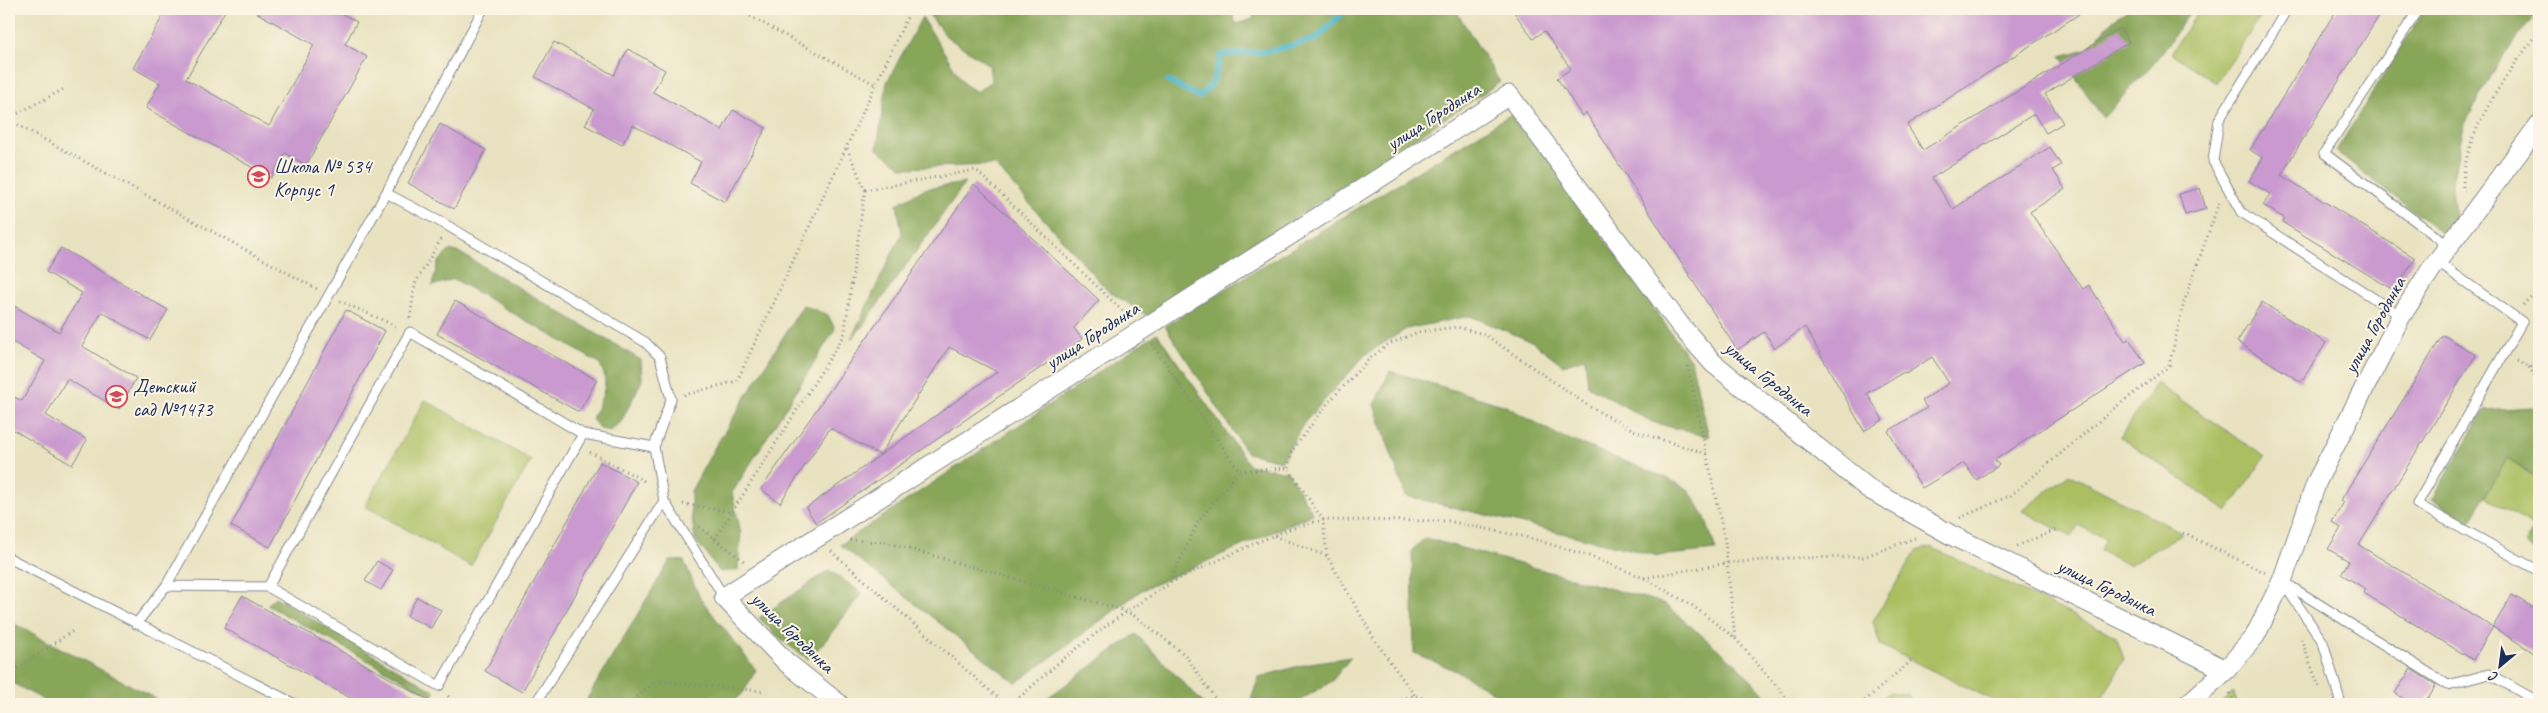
<svg xmlns="http://www.w3.org/2000/svg" width="2548" height="713" viewBox="0 0 2548 713" font-family="Caveat,sans-serif">
<style>
.green{fill:#abbf62;stroke:#637760}
.forest{fill:#88a658;stroke:#526a5b}
.lines{fill:none;stroke-linecap:round;stroke-linejoin:round}
.stream{stroke:#4bb5c8;stroke-width:6}
.building{fill:#c999cf}
.lane-casing{stroke:#82888f;stroke-width:11}
.street-casing{stroke:#82888f;stroke-width:21}
.path{stroke:#82888f;stroke-width:3;stroke-dasharray:1 4;stroke-linecap:butt}
.lane{stroke:#fff;stroke-width:9}
.street{stroke:#fff;stroke-width:19}
.labels{text-anchor:middle;stroke-width:4;stroke-linejoin:round;paint-order:stroke}
.street-label{font-size:20px;fill:#1b2f5e;stroke:#fcf5e5}
.poi-label{font-size:20px;fill:#1b2f5e;stroke:#fcf5e5;text-anchor:start}
</style>
<rect width="100%" height="100%" fill="#fcf5e5"/>
<filter id="ink" filterUnits="userSpaceOnUse"><feTurbulence type="fractalNoise" baseFrequency=".02" numOctaves="2"/><feDisplacementMap in="SourceGraphic" scale="10" xChannelSelector="R" yChannelSelector="G"/><feConvolveMatrix kernelMatrix="1 2 1 2 8 2 1 2 1" color-interpolation-filters="sRGB"/></filter>
<filter id="wash" filterUnits="userSpaceOnUse"><feTurbulence type="fractalNoise" baseFrequency=".0096" numOctaves="4" result="noise"/><feDisplacementMap in="SourceGraphic" scale="20" xChannelSelector="R" yChannelSelector="G"/><feGaussianBlur stdDeviation="1.12" result="paint"/><feColorMatrix in="noise" values="0 0 0 0 0 0 0 0 0 0 0 0 0 0 0 0 0 1.4 0 .05"/><feComposite in="paint" operator="in"/></filter>
<g filter="url(#wash)">
<rect width="100%" height="100%" fill="#e8e2c0"/>
<path class="green" d="M2200,9H2266L2216,83L2171,53Z
M2156,383L2265,457L2228,511L2120,437Z
M425,400L531,460L471,566L365,506Z
M2507,459L2539,479V520L2535,527L2484,496Z
M2069,474L2183,533L2129,565L2100,551L2106,539L2078,525L2072,537L2022,511Z
M1931,547L2116,636L2124,659L2099,704H2001L1880,645L1873,621L1916,551Z
M1890,692L1907,694L1914,704H1875Z
M2233,692L2238,704H2220Z"/>
<path class="forest" d="M926,9H1200L1201,11L1231,9L1236,24L1254,19L1250,9H1455L1500,82L1148,316L1108,291L995,165L903,168L877,149L887,82L922,17L964,84L977,92L991,81L989,65L947,37L926,11Z
M2129,9H2192L2161,55L2103,118L2061,56L2087,49L2114,19Z
M2425,9H2539L2493,71L2464,126L2452,183L2455,220L2444,235L2336,151Z
M1515,112L1691,361L1709,437L1652,422L1588,386L1585,358L1563,365L1533,342L1470,316L1406,329L1365,355L1304,423L1282,461L1247,453L1165,326Z
M965,183L861,328L851,339L902,233L897,204L924,189Z
M450,250L460,253L641,360L642,380L621,422L611,431L600,429L592,419C601,398 612,384 599,363L454,279L432,286L438,262Z
M803,305L828,315L835,329L732,493L741,533L738,570L720,572L695,539L691,511V491L715,447Z
M1157,333L1249,465L1288,472L1313,514L1142,590L1016,683L840,545Z
M1390,371L1506,406L1558,435L1667,478L1689,490L1704,515L1716,550L1658,556L1406,496L1374,405Z
M2533,407L2539,416V479L2507,459L2470,522L2432,499L2484,410Z
M2539,520V553L2524,544Z
M1425,538L1663,603L1738,666L1773,704H1512L1461,673L1414,653L1412,550Z
M670,560L684,561L700,598L756,670L743,693L732,704H654L650,702L648,704H584Z
M829,570L862,593L825,641L808,659L780,639L759,618Z
M275,597L424,685L434,691V697L267,605Z
M9,621L166,704H167H51L9,681Z
M1136,634L1204,704H1039Z
M1351,657L1332,681L1299,701L1251,700L1259,677L1310,663Z"/>
<g class="lines">
<path class="stream" d="M1168,81L1199,97L1212,84L1221,55L1270,51L1316,39L1347,9"/>
</g>
<g id="blocks">
<path class="building" d="M167,9H226L186,79L269,126L314,45L250,9H333L357,22L345,44L367,57L306,165L285,153L271,178L146,108L160,83L133,68Z
M1512,9H2087L1907,125L1923,150L2120,28L2129,42L2045,94L2063,123L2046,133L2034,114L1932,178L1953,209L2050,147L2061,165L2053,170L2065,189L2030,212L2083,289L2089,285L2125,341L2129,339L2145,363L1995,460L1999,465L1976,480L1964,463L1922,488L1888,431L1927,408L1922,401L1949,383L1932,357L1906,374L1904,372L1867,393L1883,420L1864,431L1805,327L1775,348L1764,332L1737,350L1586,113L1582,116L1557,78L1571,69L1544,31L1533,39Z
M2337,9H2383L2281,175L2415,258L2395,291L2282,222L2284,218L2263,205L2270,194L2249,181L2263,158L2250,150Z
M554,42L614,75L628,49L665,70L653,92L722,130L733,110L766,128L725,202L690,183L701,162L633,125L622,145L585,125L594,109L535,77Z
M440,124L486,150L454,209L408,183Z
M974,184L1099,300L1074,328L1082,339L816,523L806,508L997,372L949,347L880,455L830,428L780,503L761,489Z
M2200,188L2206,209L2185,215L2179,194Z
M61,248L168,310L150,340L102,312L82,346L136,378L119,409L67,379L46,415L87,440L72,465L9,427V394L22,401L45,361L9,340V303L59,332L82,293L46,272Z
M455,301L597,380L579,412L437,334Z
M2262,302L2326,343L2301,382L2237,342Z
M346,310L385,331L270,547L231,526Z
M2443,335L2476,355L2359,545L2493,627L2473,660L2364,593L2366,589L2341,574L2349,561L2328,549L2341,528L2332,522L2344,502L2341,500Z
M600,462L637,482L522,692L485,671Z
M377,561L393,570L381,590L365,581Z
M2512,595L2539,611V656L2493,627Z
M242,596L436,704H361L258,647L224,628Z
M417,597L441,610L431,628L407,616Z
M2411,669L2436,685L2424,704H2412L2395,693Z"/>
</g>
</g>
<g filter="url(#ink)">
<use href="#blocks" fill-opacity="0" stroke="#82888f" stroke-width="1"/>
<g class="lines">
<defs>
<path id="lane" d="M2287,9L2219,120L2213,161L2241,212L2401,316
M2419,9L2324,153L2449,246
M386,193L483,9
M2437,262L2522,322L2417,504L2539,571
M9,558L295,704
M2282,581L2448,685L2489,674L2539,702
M166,586L268,587L410,332L583,434L654,447
M2285,586L2323,642L2341,704
M268,587L439,686L583,434
M136,624L166,586L386,193L448,226L645,342L660,357L671,399L654,447L664,501
M535,704L664,501L724,597"/>
<path id="street" d="M839,704L786,662L724,597L1509,95L1680,325L1713,363L1869,489L1951,535L2226,670
M2188,704L2226,670L2255,636L2282,581L2317,481L2401,316L2430,271L2539,125"/>
</defs>
<use href="#lane" class="lane-casing"/>
<use href="#street" class="street-casing"/>
<path class="path" d="M737,9L876,85
M9,118L64,89
M9,120L317,289
M865,190L976,170L1129,317
M2463,192C2461,132 2507,76 2539,30
M340,301L396,326
M2523,305L2539,288
M410,318L415,284L441,239
M1152,344L1239,471L1288,468L1323,520L1327,556L1376,642L1415,696
M2517,361L2539,370
M1688,366L1725,541L1735,638
M2529,367L2539,383
M684,395L737,381L911,9
M590,452L646,482
M1288,468L1292,451L1328,403L1369,359L1389,344L1418,332L1457,327L1484,334L1590,407L1637,432L1707,454
M683,504L732,512L844,336L865,190L847,148
M1960,518L2011,495L2116,407L2169,366L2184,302L2219,203
M699,527L744,561
M2183,533L2266,573
M1274,536L1327,556
M715,539L732,512
M850,540L885,542L1126,611L1138,618L1185,655L1219,704
M2017,546L2058,529
M831,551L1005,704
M1644,578L1727,563L1789,558L1863,557L1915,538
M1170,582L1198,522L1239,471
M2301,639L2319,687
M9,674L74,630
M2230,693L2235,704
M448,696L456,704
M630,704L655,681L762,691
M1012,704L1057,664L1107,625L1170,583L1253,544L1290,529L1323,520L1448,521L1530,538L1592,557L1644,578L1693,606L1735,638L1792,704
M1377,704L1415,696L1450,704
M1861,704L1911,661"/>
<use href="#lane" class="lane"/>
<use href="#street" class="street"/>
</g>
</g>
<defs>
<symbol id="school-ring" viewBox="-11 -11 22 22"><circle r="9.5" fill="#fcf5e5" stroke="#d1495b" stroke-width="1.5"/><path d="M0-5L7-2L0 1L-7-2ZM-4 1L0 2.5L4 1V4Q0 6-4 4Z" fill="#d1495b"/></symbol>
</defs>
<g fill-rule="evenodd">
<use href="#school-ring" x="246" y="164" width="25" height="25"/>
<use href="#school-ring" x="104" y="384" width="25" height="25"/>
</g>
<g class="labels">
<g class="street-label">
<text transform="translate(1433 116) rotate(-33)" y="7">улица Городянка</text>
<text transform="translate(2374 325) rotate(-61)" y="7">улица Городянка</text>
<text transform="translate(1092 335) rotate(-33)" y="7">улица Городянка</text>
<text transform="translate(1769 378) rotate(39)" y="7">улица Городянка</text>
<text transform="translate(2107 587) rotate(26)" y="7">улица Городянка</text>
<text transform="translate(793 632) rotate(44)" y="7">улица Городянка</text>
</g>
<g class="poi-label">
<text x="274" y="173">Школа № 534<tspan x="274" dy="23">Корпус 1</tspan></text>
<text x="133" y="393">Детский<tspan x="133" dy="23">сад №1473</tspan></text>
</g>
</g>
<rect width="2548" height="713" fill="none" stroke="#fcf5e5" stroke-width="30"/>
<g transform="translate(2500 666) rotate(209)" stroke="#fcf5e5" stroke-width="4" paint-order="stroke">
<path d="M0-4L9 19L0 12L-9 19Z" fill="#1b2f5e"/>
<text y="-8" font-size="14" font-weight="bold" text-anchor="middle" fill="#1b2f5e">С</text>
</g>
</svg>
